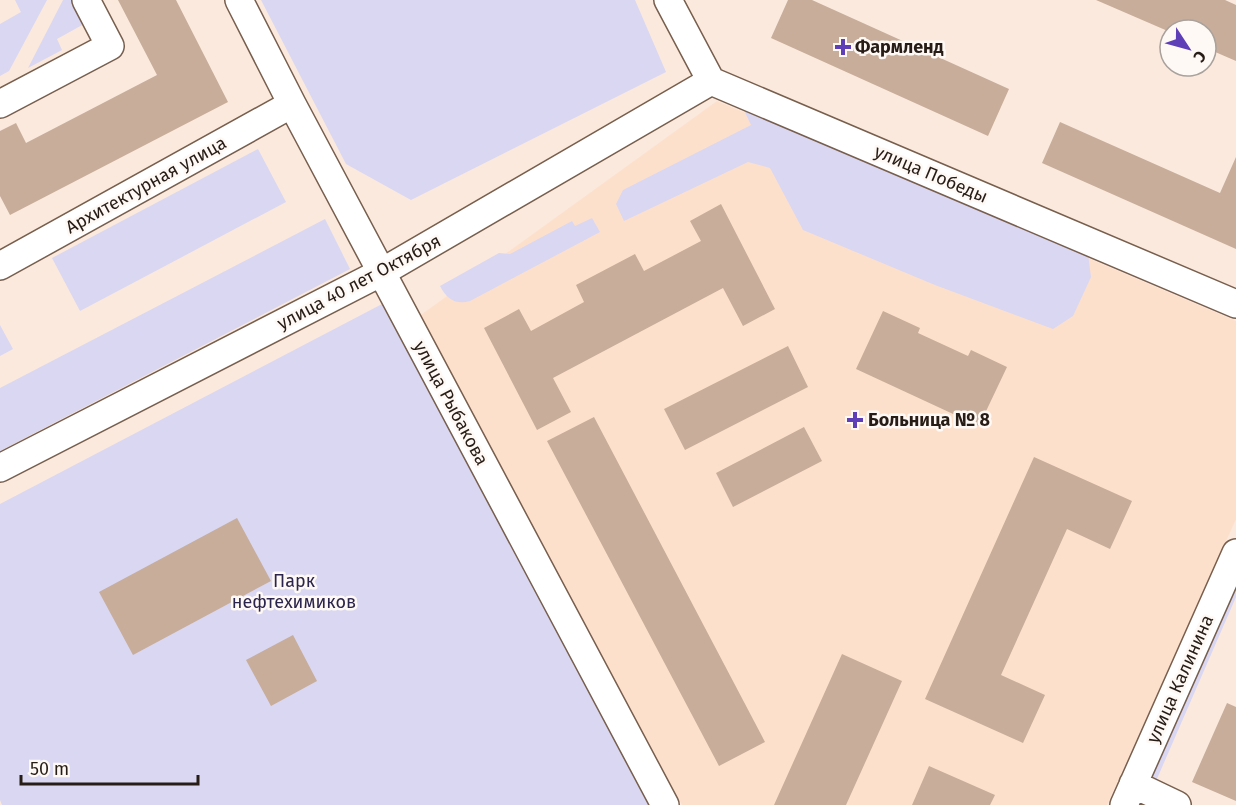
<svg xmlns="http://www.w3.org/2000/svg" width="1236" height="805" viewBox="0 0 1236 805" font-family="'Fira Sans',sans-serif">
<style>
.built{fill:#fde0cc}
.green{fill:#d9d7f2}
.building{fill:#c7ad9a}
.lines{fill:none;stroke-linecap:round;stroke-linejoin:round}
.minor-casing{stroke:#775e4d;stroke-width:30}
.minor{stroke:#fff;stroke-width:27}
.poi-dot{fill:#5e3fb7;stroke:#fff9f5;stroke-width:2}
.labels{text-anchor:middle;stroke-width:5;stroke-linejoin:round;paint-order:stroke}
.poi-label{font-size:18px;font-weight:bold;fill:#271d16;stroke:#fff9f5;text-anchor:start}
.street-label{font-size:18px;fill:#271d16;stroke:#fff9f5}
.park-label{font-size:18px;fill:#2b244c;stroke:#fff9f5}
</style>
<rect width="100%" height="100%" fill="#fbe9dd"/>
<path class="built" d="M717,101L1236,321V519L1107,805H682L418,317Z"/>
<path class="green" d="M15,0H47L9,71L0,76V24L21,12Z
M63,0H71L84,24L57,39L62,50L28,68Z
M261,0H635L666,72L411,200L346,164Z
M741,104L1088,254L1091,277L1073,316L1053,329L935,285L803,230L770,168L748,162L624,221L616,204L623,190L751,125Z
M258,149L286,202L80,311L52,258Z
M592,218L600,232L470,301C455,305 447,299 440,286L499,253L510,254L572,221L575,226Z
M325,219L350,269L0,451V388Z
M384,303L650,805H2L0,800V504Z
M0,325L13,349L0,356Z
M1236,567V597L1156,781L1145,776Z"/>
<path class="building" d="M118,0H176L228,102L10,215L0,196V131L16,123L26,143L157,75Z
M788,0H812L1009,89L988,136L771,38Z
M1096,0H1225L1236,5V61L1206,48V30H1170V32Z
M1060,122L1220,193L1236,157V249L1042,163Z
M721,204L775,309L743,326L723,288L553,378L571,412L537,430L484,328L519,309L531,331L584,302L576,285L635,254L644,271L701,241L690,221Z
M883,311L920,328L918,333L968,356L971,350L1007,367L979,426L856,369Z
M788,346L808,387L685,450L664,409Z
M594,417L765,742L719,766L547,441Z
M804,427L822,461L733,507L716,473Z
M1034,457L1132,501L1110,549L1067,529L1001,675L1045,695L1023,743L925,699Z
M237,518L271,581L133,655L99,592Z
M293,635L317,681L271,706L246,660Z
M842,654L902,681L846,805H774Z
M1227,703L1236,707V801L1192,782Z
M929,766L995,795L990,805H912Z"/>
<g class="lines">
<defs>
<path id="minor" d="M239,0L292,104L665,805
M668,0L711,81L1236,304
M0,104L110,46L86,0
M0,266L292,104
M0,468L382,272L711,81
M1133,784L1177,805
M1124,805L1236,553"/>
</defs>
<use href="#minor" class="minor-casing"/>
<use href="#minor" class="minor"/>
</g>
<g class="poi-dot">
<path d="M840 38h6v6h6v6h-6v6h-6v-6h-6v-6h6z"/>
<path d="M852 411h6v6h6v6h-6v6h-6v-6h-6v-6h6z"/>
</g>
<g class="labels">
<g class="poi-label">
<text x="855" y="53">Фармленд</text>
<text x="868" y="426">Больница № 8</text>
</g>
<g class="street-label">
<text transform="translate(931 174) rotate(23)" y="6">улица Победы</text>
<text transform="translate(146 185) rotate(-29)" y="6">Архитектурная улица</text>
<text transform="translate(359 282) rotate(-28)" y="6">улица 40 лет Октября</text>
<text transform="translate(451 403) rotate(62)" y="6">улица Рыбакова</text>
<text transform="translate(1180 679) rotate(-66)" y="6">улица Калинина</text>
</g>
<g class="park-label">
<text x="294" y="587">Парк<tspan x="294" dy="21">нефтехимиков</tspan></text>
</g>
</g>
<g transform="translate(1188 48) rotate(126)"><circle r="28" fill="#fff9f5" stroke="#a9a19c" stroke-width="1.5"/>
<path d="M0-4.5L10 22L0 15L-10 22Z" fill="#5e3fb7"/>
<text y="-9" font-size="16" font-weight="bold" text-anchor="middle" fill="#271d16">С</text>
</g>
<path d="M21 775v9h177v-9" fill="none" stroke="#271d16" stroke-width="3"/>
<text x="30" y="775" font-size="18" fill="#271d16" stroke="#fff9f5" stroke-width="4.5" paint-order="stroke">50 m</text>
</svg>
